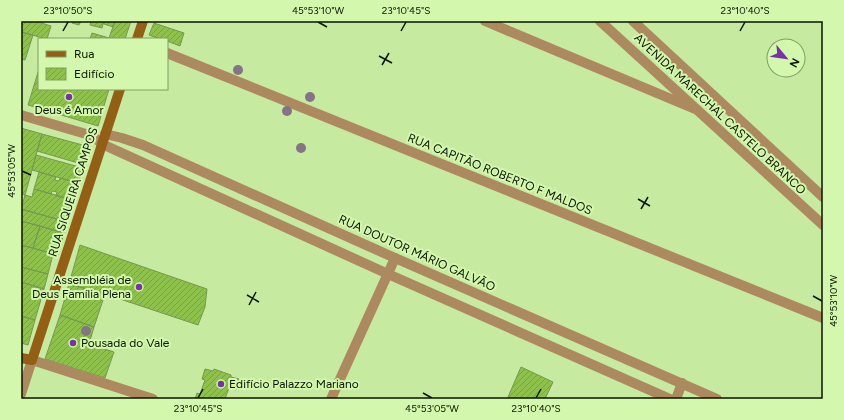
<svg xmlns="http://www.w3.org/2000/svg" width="844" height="420" viewBox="0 0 844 420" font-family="Figtree,sans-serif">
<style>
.building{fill:url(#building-hatch);stroke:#779851}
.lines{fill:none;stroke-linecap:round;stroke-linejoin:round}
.minor{stroke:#ad8960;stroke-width:10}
.tertiary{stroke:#ad8960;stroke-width:10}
.secondary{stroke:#935f15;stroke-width:10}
.tree{fill:#857486}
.ticks{fill:none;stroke:#091500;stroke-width:1.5}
.poi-dot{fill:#7932a5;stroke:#d3f7ac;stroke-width:1.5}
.labels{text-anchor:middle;stroke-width:4;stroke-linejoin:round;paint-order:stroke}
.poi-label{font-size:12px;fill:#091500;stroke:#d3f7ac;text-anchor:start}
.street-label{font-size:12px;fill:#091500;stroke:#d3f7ac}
.neatline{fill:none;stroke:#091500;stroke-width:1.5}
.ticks-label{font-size:10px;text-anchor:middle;fill:#091500}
</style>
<defs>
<pattern id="building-hatch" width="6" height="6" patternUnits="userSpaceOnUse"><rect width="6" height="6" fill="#8ec14b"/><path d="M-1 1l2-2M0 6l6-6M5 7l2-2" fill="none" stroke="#79a540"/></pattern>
</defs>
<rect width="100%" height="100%" fill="#c6ea9f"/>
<path class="building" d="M21,21H35L51,26L47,39L21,32Z
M73,21H81L79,25L72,23Z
M91,21H104L102,28L90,25Z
M104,21H115L113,27L104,24Z
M115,21H131L125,39L109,38Z
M154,23L184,33L180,46L167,41V39H160L149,35Z
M21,32L33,35L25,60L21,59Z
M92,33L109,38L111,39H90Z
M39,69V89H109L98,126L28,105Z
M21,128L42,134L25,195L21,194Z
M42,134L90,147L85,165L37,151Z
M36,155L83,168L78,183L32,170Z
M39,172L56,177L55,180L59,181L60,178L78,183L74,200L56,196L57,192L52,191L51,194L34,189Z
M34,189L74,200L67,222L21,209L25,195L32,197Z
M21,209L67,222L64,233L21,221Z
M21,221L40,226L33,248L21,245Z
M40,226L64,233L58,255L33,248Z
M21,245L53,254L48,274L21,267Z
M80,245L207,289L205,307L198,325L105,294L69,284Z
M21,267L48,274L44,289L21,282Z
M21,282L44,289L35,320L21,316Z
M69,284L105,294L94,327L60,315Z
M60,315L94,327L89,344L114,352L105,378L45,359Z
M21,316L35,320L28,345L21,343Z
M521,367L553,382L545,399H512L508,397Z
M205,369L213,371L214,369L231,375V377L239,379L236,390L229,388L225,399H195L197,393L200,394L205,380L202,379Z"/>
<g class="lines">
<path class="minor" d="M485,21L695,109
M167,53L823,318
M21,115L93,136L102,144
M21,394L32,360L153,399
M331,399L395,258
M676,399L682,383"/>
<path class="tertiary" d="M600,21L823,225
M633,21L823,197
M105,134L122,138L143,145L395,258L717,399
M102,144L388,274L670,399"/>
<path class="secondary" d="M137,39L143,21
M21,358L32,360L120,89"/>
</g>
<g class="tree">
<circle cx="238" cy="70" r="5"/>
<circle cx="310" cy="97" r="5"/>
<circle cx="287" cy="111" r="5"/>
<circle cx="301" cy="148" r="5"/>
<circle cx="86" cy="331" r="5"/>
</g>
<path class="ticks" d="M318,22L327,27M63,31L68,22M401,31L406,22M740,31L745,22M379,56L392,63M382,65L389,53M22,171L31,175M638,199L650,206M641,209L648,197M247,295L259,302M813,296L822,301M249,305L256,292M423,393L432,398M198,398L203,389M536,398L541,389"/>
<g class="poi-dot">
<circle cx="69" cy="97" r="4"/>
<circle cx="139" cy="287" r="4"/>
<circle cx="73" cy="343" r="4"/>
<circle cx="221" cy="384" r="4"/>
</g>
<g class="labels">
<g class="poi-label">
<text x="69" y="114" text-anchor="middle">Deus é Amor</text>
<text x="131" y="284" text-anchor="end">Assembléia de<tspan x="131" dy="14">Deus Família Plena</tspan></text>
<text x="81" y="347">Pousada do Vale</text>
<text x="229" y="388">Edifício Palazzo Mariano</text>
</g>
<g class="street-label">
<text transform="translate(720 114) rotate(43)" y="4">AVENIDA MARECHAL CASTELO BRANCO</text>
<text transform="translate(500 174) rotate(22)" y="4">RUA CAPITÃO ROBERTO F MALDOS</text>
<text transform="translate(73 192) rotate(-72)" y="4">RUA SIQUEIRA CAMPOS</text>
<text transform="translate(417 253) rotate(24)" y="4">RUA DOUTOR MÁRIO GALVÃO</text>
</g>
</g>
<rect width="844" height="420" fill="none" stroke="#d3f7ac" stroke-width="44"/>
<rect x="38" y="38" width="130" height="52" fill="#d3f7ac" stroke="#829d67"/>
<rect x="46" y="51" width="20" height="6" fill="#935f15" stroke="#829d67"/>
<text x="74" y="58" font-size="12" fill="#091500">Rua</text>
<rect x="46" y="68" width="20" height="12" fill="url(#building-hatch)" stroke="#829d67"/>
<text x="74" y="78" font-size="12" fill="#091500">Edifício</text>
<g transform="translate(786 58) rotate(119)"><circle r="19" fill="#d3f7ac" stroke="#829d67"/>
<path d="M0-3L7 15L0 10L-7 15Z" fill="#7932a5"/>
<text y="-6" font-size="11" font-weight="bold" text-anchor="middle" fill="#091500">N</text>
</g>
<rect x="22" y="22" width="800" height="376" class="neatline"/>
<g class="ticks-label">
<text x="68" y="14">23°10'50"S</text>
<text x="318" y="14">45°53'10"W</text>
<text x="406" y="14">23°10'45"S</text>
<text x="745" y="14">23°10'40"S</text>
<text transform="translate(11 171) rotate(-90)" y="4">45°53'05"W</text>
<text transform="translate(833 301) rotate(-90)" y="4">45°53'10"W</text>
<text x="198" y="412">23°10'45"S</text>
<text x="432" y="412">45°53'05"W</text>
<text x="536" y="412">23°10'40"S</text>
</g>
</svg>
